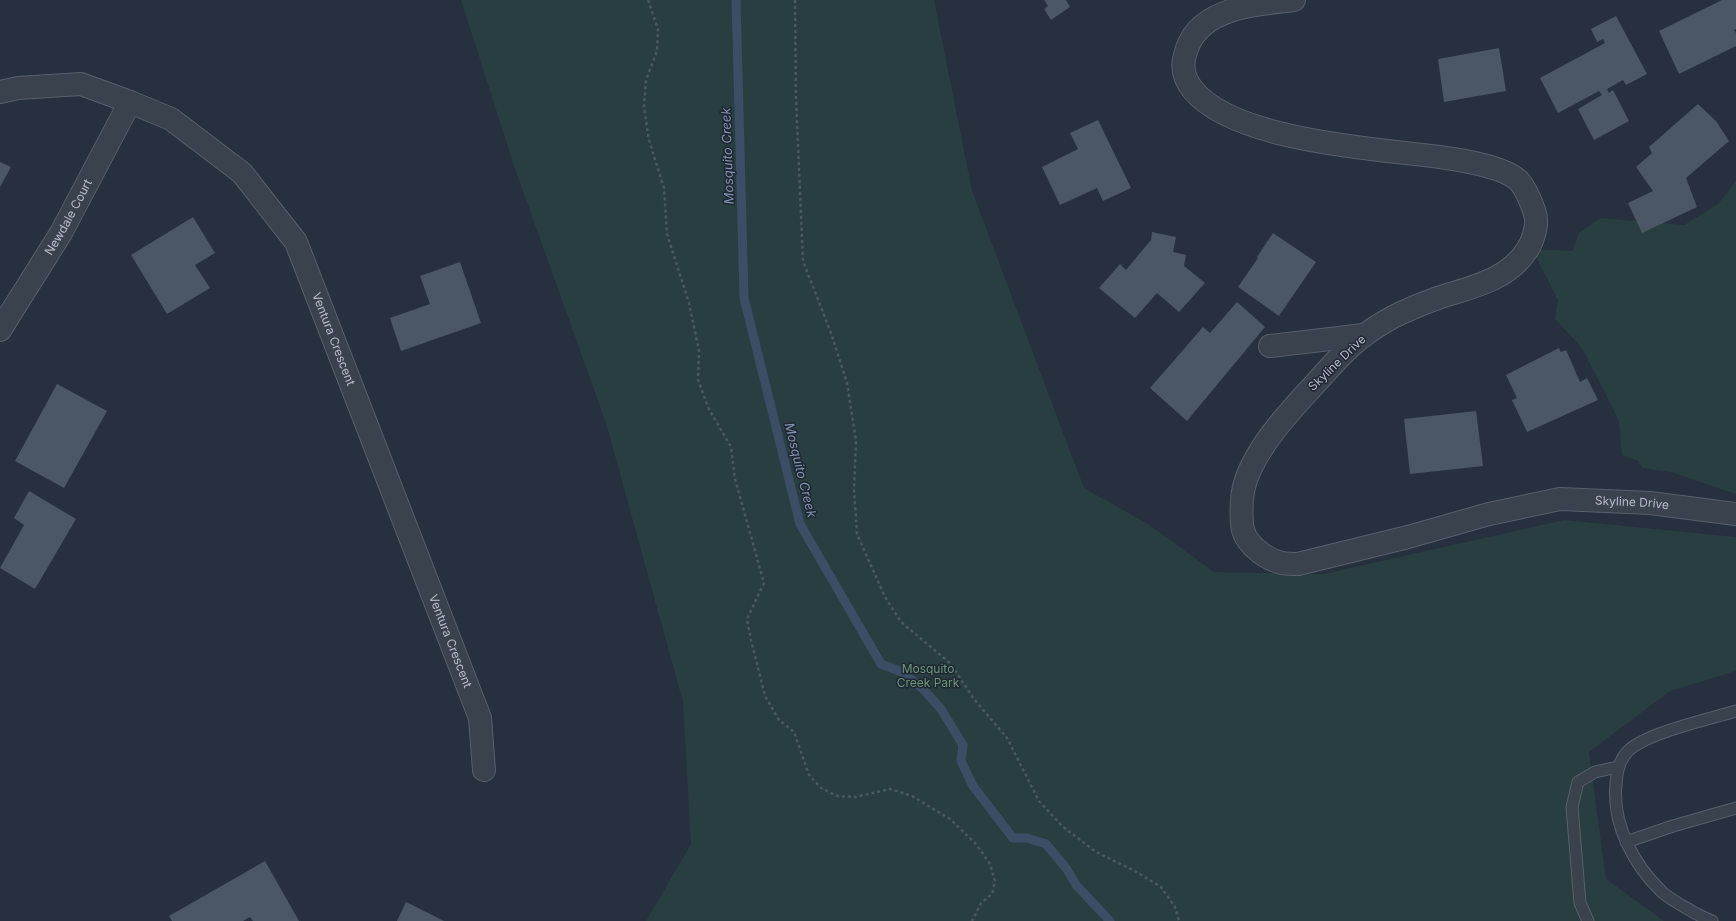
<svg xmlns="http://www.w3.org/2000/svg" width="1736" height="921" viewBox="0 0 1736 921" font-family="Inter,sans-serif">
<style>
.green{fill:#293e40}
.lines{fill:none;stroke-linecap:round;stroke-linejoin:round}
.stream{stroke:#3c4e66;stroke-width:9}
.building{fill:#4c5766}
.service-casing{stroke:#58606c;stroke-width:13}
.minor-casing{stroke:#58606c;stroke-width:24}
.path{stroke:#485b5e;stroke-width:2.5;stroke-dasharray:3 3;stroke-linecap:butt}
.service{stroke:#3a424e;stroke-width:11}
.minor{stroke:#3a424e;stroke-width:22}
.labels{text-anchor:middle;stroke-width:3;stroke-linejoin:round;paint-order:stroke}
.street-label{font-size:12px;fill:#b6bdc9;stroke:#1f2733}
.park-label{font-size:12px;fill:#6e9878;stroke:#1f2733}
.water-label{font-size:13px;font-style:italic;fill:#7f94af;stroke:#1f2733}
</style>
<rect width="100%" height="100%" fill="#26303e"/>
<path class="green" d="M461,0H934L972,191L1084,488L1148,524L1214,572L1324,574L1564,520L1736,537V671L1670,691L1589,752L1606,879L1664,921H646L691,844L683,702L606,423L514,166Z
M1736,181V494L1671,472L1642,468L1638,461L1622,455L1619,421L1582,348L1555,319L1558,300L1532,249L1572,251L1579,233L1600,218L1684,225L1718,204Z"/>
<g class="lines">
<path class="stream" d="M736,0L744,298L800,524L881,664L902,672L923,689L941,709L963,745L961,761L973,786L1013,838H1027L1046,844L1066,868L1077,886L1110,921"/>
</g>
<path class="building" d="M1044,0H1066L1070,7L1051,20L1044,9L1048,6Z
M1722,0H1736V29L1734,30L1736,33V46L1679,74L1659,31Z
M1616,16L1647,74L1626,85L1623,80L1607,89L1609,93L1613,90L1629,121L1594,140L1578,109L1602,95L1599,91L1558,113L1540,78L1605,43L1603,39L1597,42L1591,29Z
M1499,48L1506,91L1444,102L1438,59Z
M1698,104L1716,121L1729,141L1686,178L1697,207L1642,233L1628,203L1653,191L1636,167L1652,153L1649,147Z
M1098,120L1131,188L1103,201L1097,188L1060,205L1042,167L1078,149L1070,133Z
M0,162L11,167L0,187Z
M193,217L215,253L195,265L210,288L167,314L131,255Z
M1152,232L1176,237L1173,252L1186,255L1184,266L1205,283L1179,312L1157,293L1135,318L1099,288L1120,264L1126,270L1151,240Z
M1273,233L1316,262L1279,316L1238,287L1258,258L1257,257Z
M460,262L481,323L401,351L390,318L430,304L420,276Z
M1237,302L1265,327L1187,421L1150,388L1203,327L1210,333Z
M1559,348L1561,352L1566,350L1580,382L1587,378L1598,400L1527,432L1512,400L1517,398L1506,375Z
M57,384L107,411L64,488L15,461Z
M1476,411L1483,466L1410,474L1404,419Z
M29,491L76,519L35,589L0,568L24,525L14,518Z
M265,861L299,921H253L250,917L243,921H172L169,916Z
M406,902L444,921H397Z"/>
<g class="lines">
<defs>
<path id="service" d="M1626,842L1673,826L1736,808
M1588,921L1580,903L1572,807L1578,782L1595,772L1618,767
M1712,921C1706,919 1699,915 1693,912C1683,906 1671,900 1662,892C1634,865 1612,825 1616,784C1617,771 1619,761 1628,751C1646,733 1710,719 1736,711"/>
<g id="minor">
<path id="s1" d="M1294,0C1255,5 1196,7 1185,55C1181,68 1184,79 1193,90C1235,141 1376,149 1440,157C1461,160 1502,166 1518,180C1525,187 1535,209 1536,219C1537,228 1532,243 1527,250C1507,281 1471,287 1438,298C1424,303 1407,310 1393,317C1384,322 1374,328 1366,334C1347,348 1331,366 1315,384C1290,411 1258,445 1246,480C1241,494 1241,510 1242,524C1243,542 1264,559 1282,563C1287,564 1293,564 1298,564L1408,537L1489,514L1560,499L1650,503L1736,514"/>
<path id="s2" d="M0,92L18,88L81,84L130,102L171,119L242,173L296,242L480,718L484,770"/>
<path id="s3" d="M0,330L61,233L130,102"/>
<path d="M1270,346L1364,335"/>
</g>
</defs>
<use href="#service" class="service-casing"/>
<use href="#minor" class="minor-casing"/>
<path class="path" d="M648,0L658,29L657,51L646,80L644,107L649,140L664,188L667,234L689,303L699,351L698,380L709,409L731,447L735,479L764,583L747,619L751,640L765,696L779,720L794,732L809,775L821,788L837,796L855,797L890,789L912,796L950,819L976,844L990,864L995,881L992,894L981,903L972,921
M795,0L796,99L803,261L831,333L847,383L856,441L854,490L857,534L885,597L901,622L950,663L974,699L1007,738L1039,801L1062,826L1096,852L1135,871L1161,887L1175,907L1179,921"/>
<use href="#service" class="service"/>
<use href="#minor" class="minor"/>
</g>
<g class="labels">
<g class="street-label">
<text dy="4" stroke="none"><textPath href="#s3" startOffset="132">Newdale Court</textPath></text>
<text dy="4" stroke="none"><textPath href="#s2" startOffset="459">Ventura Crescent</textPath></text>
<text transform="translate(1337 363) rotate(-44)" y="4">Skyline Drive</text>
<text dy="4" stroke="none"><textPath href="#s1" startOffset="1424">Skyline Drive</textPath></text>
<text dy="4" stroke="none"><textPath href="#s2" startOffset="783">Ventura Crescent</textPath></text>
</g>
<g class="park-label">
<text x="928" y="673">Mosquito<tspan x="928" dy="14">Creek Park</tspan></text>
</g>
<g class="water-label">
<text transform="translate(727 156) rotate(-92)" y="5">Mosquito Creek</text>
<text transform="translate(801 470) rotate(76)" y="5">Mosquito Creek</text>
</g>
</g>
</svg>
